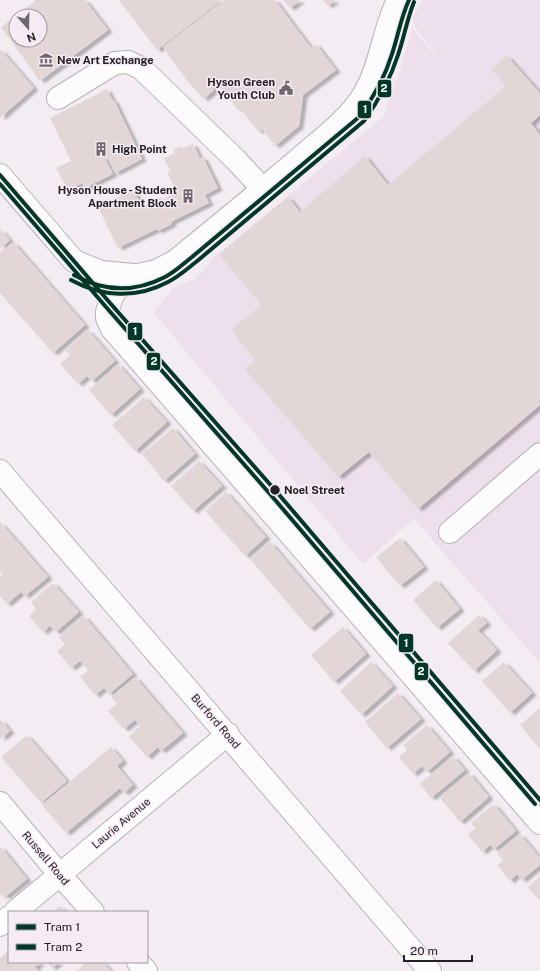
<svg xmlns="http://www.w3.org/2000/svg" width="540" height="971" viewBox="0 0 540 971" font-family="'Public Sans',sans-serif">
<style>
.built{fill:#ede0ec}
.building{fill:#e2d6d6;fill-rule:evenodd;filter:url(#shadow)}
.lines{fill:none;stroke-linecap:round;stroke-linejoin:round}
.minor-casing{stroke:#b6b2b6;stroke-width:24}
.minor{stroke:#fdfcfd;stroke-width:22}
.tram-1-casing{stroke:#f6eaf5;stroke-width:7}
.tram-2-casing{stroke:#f6eaf5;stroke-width:7}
.tram-1{stroke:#003828;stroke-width:4}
.tram-2{stroke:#003828;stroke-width:4}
.stop-dot{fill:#242024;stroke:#f6eaf5;stroke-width:1.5}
.labels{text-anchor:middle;stroke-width:3;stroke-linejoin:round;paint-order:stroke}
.poi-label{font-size:11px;font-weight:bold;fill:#242024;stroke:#f6eaf5;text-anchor:start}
.stop-label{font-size:11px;font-weight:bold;fill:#242024;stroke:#f6eaf5;text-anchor:start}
.street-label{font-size:11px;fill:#242024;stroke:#f6eaf5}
.line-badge{stroke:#f6eaf5;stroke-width:1.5}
.badge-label{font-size:11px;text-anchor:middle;font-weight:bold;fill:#fff}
</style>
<defs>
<filter id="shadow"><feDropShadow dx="4.5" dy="2.5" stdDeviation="1" flood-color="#0004"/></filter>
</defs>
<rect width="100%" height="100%" fill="#f3edf3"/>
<path class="built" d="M423,0H540V663L414,519L363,564L154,313L172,288L197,278L213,258L383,117L400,71L412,28L435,55L436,54L415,27L412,19Z"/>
<path class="building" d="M34,0H85L108,30L40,81L1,27L35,1ZM16,16H40V40H16Z
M119,0H222L157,50Z
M224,0H275L311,48L316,44L336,70L303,95L299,126L275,146L262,129L258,131L239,107L237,109L212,77L207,81L214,90L204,99L188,82L163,47Z
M283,0H301L290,8Z
M323,0H335L328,6Z
M0,49L34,88L0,118Z
M507,56L540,93V115L531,123L540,135V405L418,509L369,452L338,477L245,369L255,360L231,330L261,305L219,254L288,197L300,212L365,156L388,185L506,86L491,69Z
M107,89L113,101L114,100L142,159L115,173L108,159L106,160L113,174L85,188L82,183L68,191L56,168L71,161L50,118L79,103L87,117L80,103Z
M193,144L200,158L203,157L218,188L205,195L209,203L171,222L172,224L158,231L157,229L118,248L98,207L133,189L143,209H145L143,206L161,197L162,200L177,192L167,173L170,171L164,158L175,153L173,150L182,146L183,148Z
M0,229L10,240L0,249Z
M13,242L85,325L53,353L0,293V253Z
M88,330L115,361L92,381L87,376L78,384L60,364L70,355L66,350Z
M118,364L140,389L111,415L89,390Z
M144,397L167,422L135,451L112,425Z
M173,428L195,454L164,481L142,454Z
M199,461L222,486L193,511L171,486Z
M226,492L266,537L245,556L205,511Z
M0,522L48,577L25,596L21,592L7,604L0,596V576L3,574L0,571Z
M400,538L424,567L400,586L376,557Z
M270,542L330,612L310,629L250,559Z
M436,580L460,609L437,628L413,600Z
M53,583L79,612L56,632L50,626L43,632L29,616L36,609L31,602Z
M479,615L487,623L478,630L497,650L474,671L448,643Z
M84,616L133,674L109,694L104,688L95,695L80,677L88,670L80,661L71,668L57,651L65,644L59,637Z
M343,627L366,654L334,682L311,655Z
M371,662L393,686L361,715L340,691Z
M504,662L532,693L510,713L482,681Z
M135,677L183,733L161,751L158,747L147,757L129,736L140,726L135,720L124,729L108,711L117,704L111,697Z
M398,693L421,719L387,748L365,722Z
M540,708V749L520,725Z
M0,719L10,731L0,739Z
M427,725L450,752L427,772L422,766L413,774L399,757L407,750L403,745Z
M27,735L67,781L41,803L1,757Z
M111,747L123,761L117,766L133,785L124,793L120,788L66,833L42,805Z
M453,756L465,770L431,798L420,784Z
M469,773L489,797L460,822L440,798Z
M494,804L516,831L494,849L490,845L482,852L468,835L475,828L471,823Z
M520,834L540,858V865L522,880L517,874L510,881L497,865L503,860L497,853Z
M0,846L27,879L5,897L3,894L0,896Z
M540,876V901L528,887Z
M60,906L65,912H53Z
M9,950V962H41L35,967L39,971H0V958Z
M47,962H59L52,968Z
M87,962H103L111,971H77Z"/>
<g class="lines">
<defs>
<path id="minor" d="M398,0C383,30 381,65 364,94C349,119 324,137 302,156C260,192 217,227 174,262L156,271L129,277L113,294L107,312V318L112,329L120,338L540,823
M58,98L115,63L128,62L141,68L235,159L263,189
M0,175L74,261L101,272L133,275
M0,471L430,971
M450,532L540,454
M0,803L60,875L93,912
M15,912L228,734
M0,925L9,917
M138,962L146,971"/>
</defs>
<use href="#minor" class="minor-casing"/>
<use href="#minor" class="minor"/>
<defs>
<path id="tram-1" d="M0,175L110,303L275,490L540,800
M74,275C104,292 134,293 165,277C175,272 183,264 192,257L359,117C374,97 385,77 392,54C398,36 401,17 409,0"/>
<path id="tram-2" d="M0,184L106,307L270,494L535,804
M71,280C102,297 136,299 168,282C178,277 187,269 196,262L364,121C379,100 390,80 398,55C404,38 407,19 414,2"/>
</defs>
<use href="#tram-1" class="tram-1-casing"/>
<use href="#tram-2" class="tram-2-casing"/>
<use href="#tram-1" class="tram-1"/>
<use href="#tram-2" class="tram-2"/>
</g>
<defs>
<symbol id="museum-bare" viewBox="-9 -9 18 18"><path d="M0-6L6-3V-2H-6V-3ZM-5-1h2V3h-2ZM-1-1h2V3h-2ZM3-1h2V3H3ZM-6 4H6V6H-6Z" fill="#6c686c" stroke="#f6eaf5" stroke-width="2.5" paint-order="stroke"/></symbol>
<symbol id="civic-bare" viewBox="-9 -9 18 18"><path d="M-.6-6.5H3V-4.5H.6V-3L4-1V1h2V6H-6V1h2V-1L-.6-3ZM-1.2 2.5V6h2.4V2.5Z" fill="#6c686c" stroke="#f6eaf5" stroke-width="2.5" paint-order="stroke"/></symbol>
<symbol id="building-bare" viewBox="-9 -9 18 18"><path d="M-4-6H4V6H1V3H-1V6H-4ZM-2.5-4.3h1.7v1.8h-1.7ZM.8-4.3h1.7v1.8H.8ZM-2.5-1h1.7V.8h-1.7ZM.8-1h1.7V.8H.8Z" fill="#6c686c" stroke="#f6eaf5" stroke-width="2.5" paint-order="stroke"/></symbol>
</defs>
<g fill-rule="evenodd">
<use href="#museum-bare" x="36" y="50" width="20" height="20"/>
<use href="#civic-bare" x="276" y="78" width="20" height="20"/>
<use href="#building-bare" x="91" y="139" width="20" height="20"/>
<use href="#building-bare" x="178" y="186" width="20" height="20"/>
</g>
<circle class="stop-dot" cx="275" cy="490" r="5.5"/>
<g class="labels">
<g class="poi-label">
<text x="57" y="64">New Art Exchange</text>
<text x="275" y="86" text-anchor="end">Hyson Green<tspan x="275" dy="13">Youth Club</tspan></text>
<text x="112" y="153">High Point</text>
<text x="177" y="194" text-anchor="end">Hyson House - Student<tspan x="177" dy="13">Apartment Block</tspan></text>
</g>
<g class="stop-label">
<text x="284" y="494">Noel Street</text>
</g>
<g class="street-label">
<text transform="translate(216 721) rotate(49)" y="4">Burford Road</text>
<text transform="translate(121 823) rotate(-40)" y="4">Laurie Avenue</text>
<text transform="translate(46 858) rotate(50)" y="4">Russell Road</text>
</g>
</g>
<g class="line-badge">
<rect x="377" y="79" width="15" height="19" rx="4" fill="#003828"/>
<rect x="357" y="100" width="15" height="19" rx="4" fill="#003828"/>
<rect x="127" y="322" width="16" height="19" rx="4" fill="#003828"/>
<rect x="146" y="352" width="15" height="19" rx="4" fill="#003828"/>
<rect x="398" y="633" width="16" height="20" rx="4" fill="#003828"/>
<rect x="414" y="662" width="15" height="19" rx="4" fill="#003828"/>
</g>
<g class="badge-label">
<text x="384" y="92">2</text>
<text x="365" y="113">1</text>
<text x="135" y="335">1</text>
<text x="154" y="365">2</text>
<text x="406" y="647">1</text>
<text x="421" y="675">2</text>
</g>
<rect x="8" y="911" width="140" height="52" fill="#f6eaf5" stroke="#a299a1"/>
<rect x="16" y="924" width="20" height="6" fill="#003828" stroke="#a299a1"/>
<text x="44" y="931" font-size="12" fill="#242024">Tram 1</text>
<rect x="16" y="944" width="20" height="6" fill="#003828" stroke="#a299a1"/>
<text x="44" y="951" font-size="12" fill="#242024">Tram 2</text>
<g transform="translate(28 28) rotate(160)"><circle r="19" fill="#f6eaf5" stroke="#a299a1"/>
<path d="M0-3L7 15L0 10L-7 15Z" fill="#6c686c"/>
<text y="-6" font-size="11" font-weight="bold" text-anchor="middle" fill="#242024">N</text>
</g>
<path d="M404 955v6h68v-6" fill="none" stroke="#242024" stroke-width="2"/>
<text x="410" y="955" font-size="12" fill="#242024" stroke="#f6eaf5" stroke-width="3" paint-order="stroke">20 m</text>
</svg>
